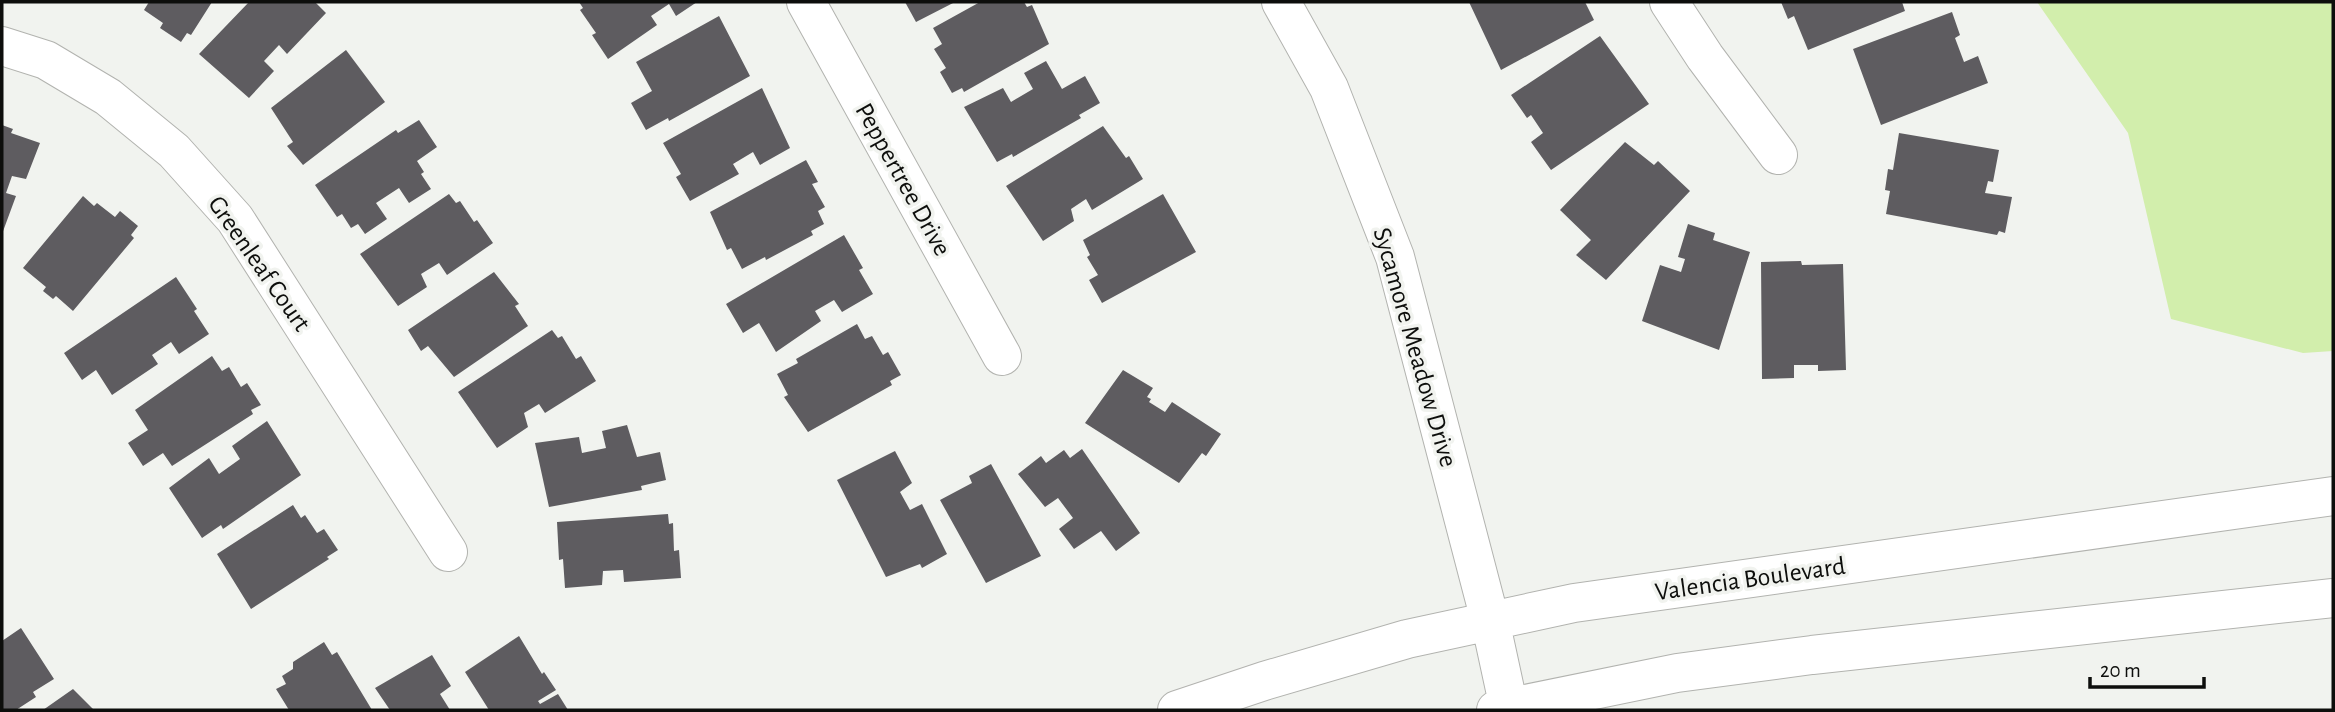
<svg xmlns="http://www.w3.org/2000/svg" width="2335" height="712" viewBox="0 0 2335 712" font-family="'Alegreya Sans',sans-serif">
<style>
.green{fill:#d2eeac}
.building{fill:#5e5c60}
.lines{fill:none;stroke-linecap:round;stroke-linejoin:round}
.minor-casing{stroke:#b2b3af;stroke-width:40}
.minor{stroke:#fff;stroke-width:38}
.labels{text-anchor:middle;stroke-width:7;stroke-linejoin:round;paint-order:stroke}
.street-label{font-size:26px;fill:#0d0e0c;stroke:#f1f3ef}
</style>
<rect width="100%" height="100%" fill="#f1f3ef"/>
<path class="green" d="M2037,2H2333V351L2303,353L2171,319L2128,133Z"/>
<path class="building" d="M149,2H212L191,35L187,33L181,42L160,28L163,23L144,10Z
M249,2H315L326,13L287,54L279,45L264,61L274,71L249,98L199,54Z
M579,2H697L676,16L669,4L651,16L657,25L608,59L592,35L596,33L580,10L583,8Z
M905,2H955L916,22Z
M980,2H1024L1027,7L1032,5L1049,44L964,92L962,88L952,93L940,72L946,68L934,49L942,44L933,28Z
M1469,2H1585L1594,20L1501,70Z
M1781,2H1902L1905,11L1808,50L1794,16L1788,19Z
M1952,12L1960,35L1955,38L1964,62L1978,56L1988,83L1881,125L1853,49Z
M719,16L750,76L669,121L668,118L646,130L631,103L652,91L636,62Z
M1600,36L1649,104L1551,170L1531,142L1543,133L1531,115L1527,118L1511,95Z
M346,50L385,102L303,165L287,146L293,142L271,108Z
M1046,61L1062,89L1085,76L1100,103L1079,115L1081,118L1013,157L1012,154L997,162L964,107L1003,88L1011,102L1033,89L1024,73Z
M762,88L790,148L760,165L753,152L733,164L739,174L690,201L676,177L681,174L663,143Z
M419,120L437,147L417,161L424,172L421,174L431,189L409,203L399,188L376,203L387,219L365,234L358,224L351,228L342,214L337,217L315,185L396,130L398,133Z
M2,125L13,129L11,133L40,143L26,179L12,176L6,193L16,196L2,234Z
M1103,126L1126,158L1129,156L1143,179L1092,210L1086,199L1071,209L1074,221L1043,241L1006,186Z
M1899,133L1999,150L1993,182L1988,181L1985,193L2012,197L2005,233L1999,231L1997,235L1886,214L1890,191L1885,190L1888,169L1893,170Z
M1625,142L1654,165L1658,161L1690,191L1606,280L1576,255L1591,240L1560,210Z
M806,160L818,182L812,184L825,207L818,211L824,224L811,231L813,235L766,260L765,257L742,269L731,248L727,250L710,212Z
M449,194L456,203L460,201L474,222L477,220L493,243L447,275L439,263L421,274L427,287L398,306L360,254Z
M1163,194L1196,252L1102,303L1089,280L1098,275L1087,257L1090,255L1083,240Z
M83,196L94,206L97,203L115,217L120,211L138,226L131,235L134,238L73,311L56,296L53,299L43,291L46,287L23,268Z
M1688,224L1715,233L1713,240L1750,252L1719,350L1642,321L1660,265L1681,272L1685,259L1678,257Z
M844,235L863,268L859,270L873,294L842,312L834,300L815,311L821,321L776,352L759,323L743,333L726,304Z
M1801,261L1802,265L1843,264L1846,370L1818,371V365H1794V378L1762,379L1761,262Z
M494,272L519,304L515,306L528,326L454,377L428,346L421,351L408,330Z
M176,277L197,309L194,311L209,334L179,354L171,342L152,355L158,364L112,395L96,370L82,380L64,353Z
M857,324L865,339L872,336L883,355L888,352L901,375L890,381L892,385L808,432L784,397L788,395L777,374L798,363L796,359Z
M552,330L558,338L562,336L576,359L581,356L596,381L545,413L539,404L524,413L528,427L497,448L458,392Z
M212,356L222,371L229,367L241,387L247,383L261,405L251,410L253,414L172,466L163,453L143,466L128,443L148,430L135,410Z
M1123,370L1153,388L1147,397L1151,399L1149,402L1165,412L1172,402L1221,434L1206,456L1202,453L1179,483L1085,423Z
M267,421L301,475L223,529L221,525L202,538L169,488L209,458L219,474L240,459L232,446Z
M627,425L637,457L660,452L666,480L641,486L642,490L549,507L535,443L579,437L582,453L606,448L602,431Z
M1082,449L1140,533L1116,551L1101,531L1074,549L1059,529L1073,518L1058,498L1045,507L1018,474L1041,456L1046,463L1064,450L1070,458Z
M895,451L912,483L900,492L910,510L922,504L947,554L922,568L920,564L886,577L837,480Z
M991,464L1041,556L986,583L940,500L972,483L969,476Z
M293,505L301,518L305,515L317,533L324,529L338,550L327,557L329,559L251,609L217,554Z
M668,514L669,524L673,523L674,551L679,550L681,578L624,582L623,570L603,571L602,585L565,588L563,559L559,560L557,522Z
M21,628L54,679L33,692L36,697L16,710H2V641Z
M519,636L542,674L544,672L556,690L538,701L540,704L558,694L568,710H489L465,672Z
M324,642L332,655L337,652L372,710H289L276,689L286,684L282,676L293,669V662Z
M432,655L451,686L440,694L450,710H390L375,688Z
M73,689L94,710H43Z"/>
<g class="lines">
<defs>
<path id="minor" d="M806,2L1002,356
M1281,2L1329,88L1395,257L1490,620L1509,708
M1669,2L1705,57L1778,155
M2,46L46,60L108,97L174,151L235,219L448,552
M1177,710L1264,681L1407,639L1574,603L2333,496
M1496,710L1677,673L1812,655L2333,598"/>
</defs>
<use href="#minor" class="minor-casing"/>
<use href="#minor" class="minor"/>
</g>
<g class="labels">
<g class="street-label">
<text transform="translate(904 179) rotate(61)" y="9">Peppertree Drive</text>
<text transform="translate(260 263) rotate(55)" y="9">Greenleaf Court</text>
<text transform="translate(1416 347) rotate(74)" y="9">Sycamore Meadow Drive</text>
<text transform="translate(1750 578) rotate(-8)" y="9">Valencia Boulevard</text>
</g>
</g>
<rect width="2335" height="712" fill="none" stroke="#0d0e0c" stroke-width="7"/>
<path d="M2090 677v10h114v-10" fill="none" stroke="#0d0e0c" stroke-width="3.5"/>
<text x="2100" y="677" font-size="21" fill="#0d0e0c" stroke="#f1f3ef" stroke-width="5" paint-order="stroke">20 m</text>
</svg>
